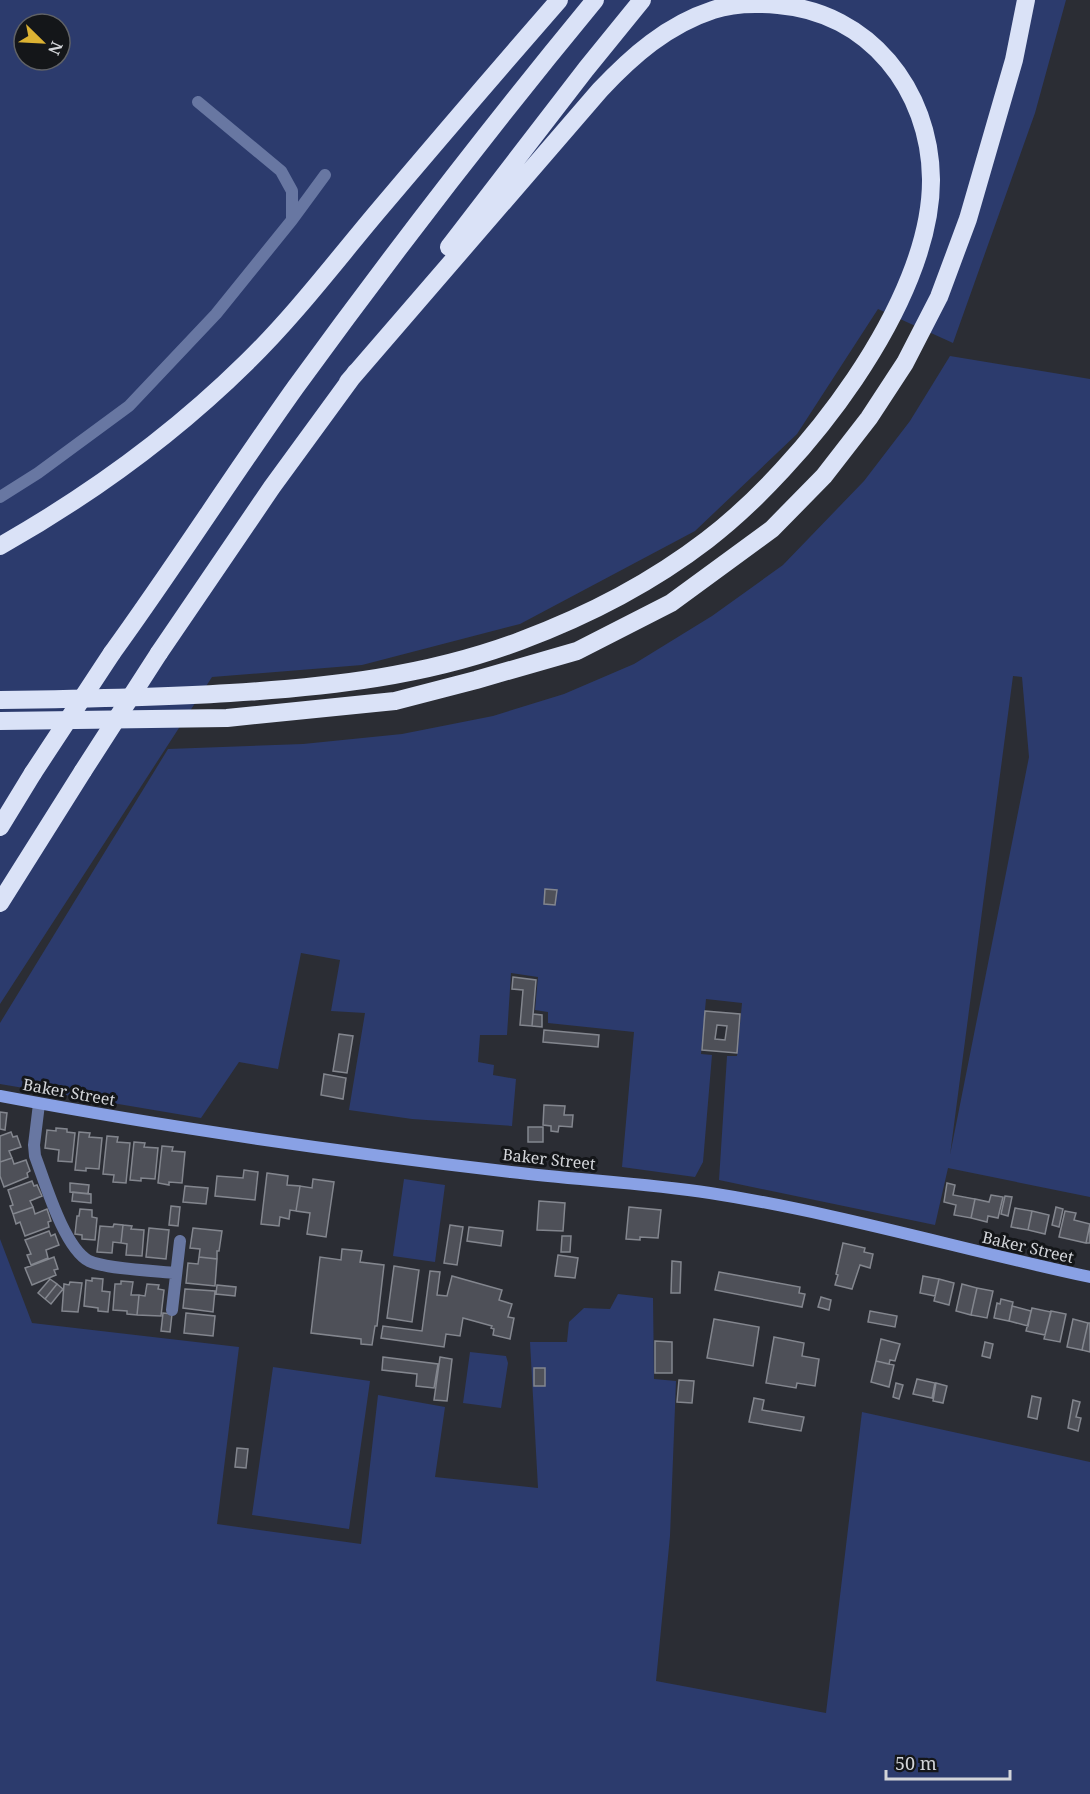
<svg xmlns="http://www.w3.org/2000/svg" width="1090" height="1794" viewBox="0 0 1090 1794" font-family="'Noto Serif',serif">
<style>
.green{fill:#2c3b6d;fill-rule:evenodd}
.building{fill:#4e5058;stroke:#83868e;stroke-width:1.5;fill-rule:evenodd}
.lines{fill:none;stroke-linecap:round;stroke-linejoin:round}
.street{stroke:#6877a2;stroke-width:12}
.secondary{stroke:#89a1e5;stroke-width:12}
.highway{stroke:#dae2f7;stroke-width:18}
.highway-bridge{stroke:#dae2f7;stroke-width:18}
.labels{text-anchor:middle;stroke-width:6;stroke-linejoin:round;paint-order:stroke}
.street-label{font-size:16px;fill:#d3d5d9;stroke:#141619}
</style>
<rect width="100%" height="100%" fill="#2b2d34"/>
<path class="green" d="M0,0H1066L1035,113L953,343L878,309L797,434L695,531L520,624L362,665L212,677L0,1004ZM24,24H60V60H24Z
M950,356L1090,379V1197L948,1168L935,1225L719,1180L727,1056H737L742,1003L706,999L701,1054L712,1055L703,1162L695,1177L622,1167L634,1032L548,1023V1012L535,1010L538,977L511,973L507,1035H480L478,1062L494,1065L493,1075L516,1079L512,1126L412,1119L349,1110L365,1013L331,1011L340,960L301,953L278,1069L239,1062L201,1118L0,1084V1023L168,749L303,744L402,734L493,716L564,694L634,664L712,616L783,565L864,481L910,421ZM1013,676L1022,677L1029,757L950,1155Z
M404,1179L445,1185L435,1262L393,1256Z
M0,1239L32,1323L239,1347L217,1524L361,1544L378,1395L445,1407L435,1477L538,1488L530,1342H567L569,1322L584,1308L610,1309L618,1294L653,1298L654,1379L676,1381L670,1536L656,1681L826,1713L862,1412L1090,1462V1794H0Z
M470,1352L506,1356L508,1363L501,1408L463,1403Z
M273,1367L370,1381L349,1529L252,1515Z"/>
<path class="building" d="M545,889L557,890L555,905L544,904Z
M513,977L536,980L532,1026L520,1025L523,990L512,989Z
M705,1011L740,1014L737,1053L702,1050ZM717,1025L727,1026L725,1040L715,1039Z
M533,1014L542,1015V1027L532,1026Z
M544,1030L599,1035L598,1047L543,1042Z
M339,1034L353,1036L347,1073L333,1071Z
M324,1074L346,1078L343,1099L321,1095Z
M544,1105L565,1106L564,1115H573L572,1127L559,1126L558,1132L551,1131V1126L543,1125Z
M0,1112L7,1113L5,1130L0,1129Z
M528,1127H543V1142H528Z
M56,1128L67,1129V1132L75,1133L72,1162L58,1161L59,1150L45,1148L47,1130L56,1131Z
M11,1132L13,1137L17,1136L21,1147L9,1151L12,1158L0,1162V1136Z
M79,1132L90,1133L89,1137L102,1138L99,1169L86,1168V1171L75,1170Z
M107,1136L118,1137L117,1142L130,1143L126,1183L113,1182L114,1175L103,1174Z
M134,1142L145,1143L144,1147L158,1148L155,1179L141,1178V1181L130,1180Z
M162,1146L173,1147L172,1151L185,1152L182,1183L169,1182V1185L158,1183Z
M12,1158L14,1164L26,1160L30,1171L27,1173L28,1177L4,1187L0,1176V1162Z
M244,1170L258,1172L255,1200L215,1196L217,1176L243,1178Z
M267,1173L288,1176L287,1185L300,1186L296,1211L290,1210L289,1219L280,1217L279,1226L261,1224Z
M313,1179L334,1182L326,1237L307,1234L310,1213L296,1211L300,1186L312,1188Z
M32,1181L34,1186L37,1185L42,1196L30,1201L33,1207L13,1214L10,1206L13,1205L8,1190Z
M70,1183L89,1185L88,1194L70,1192Z
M947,1183L955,1185L953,1195L975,1199L971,1218L954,1215L956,1205L944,1202Z
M185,1186L208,1188L206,1204L183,1202Z
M73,1192L91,1194V1203L72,1201Z
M991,1195L1003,1197L998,1218L988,1216L987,1222L971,1218L975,1199L989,1202Z
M1005,1196L1012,1197L1008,1216L1001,1214Z
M539,1201L565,1203L563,1231L537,1230Z
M171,1206L180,1207L178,1226L169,1225Z
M33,1207L35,1214L47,1209L51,1221L48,1222L49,1227L25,1236L20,1222L16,1224L13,1214Z
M629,1207L661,1210L658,1238L640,1237V1240L626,1239Z
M1056,1207L1063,1209L1059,1227L1052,1225Z
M1015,1208L1032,1211L1028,1230L1011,1227Z
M80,1209L92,1210V1217L97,1218L95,1240L82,1239V1235L75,1234L77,1216H79Z
M1032,1211L1049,1215L1045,1234L1028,1230Z
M1065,1211L1076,1213L1074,1220L1090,1224L1086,1243L1059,1237Z
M114,1224L123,1225L121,1243L113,1242L112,1253L97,1252L100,1226L113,1227Z
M1090,1224V1243H1086Z
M123,1225L132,1226L131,1229L144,1230L142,1256L126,1255L127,1244L121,1243Z
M450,1225L463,1227L457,1265L444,1263Z
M469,1227L503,1231L501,1246L467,1241Z
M149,1228L169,1230L166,1259L146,1257Z
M193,1228L222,1231L219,1251H217V1259L199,1257L200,1249L190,1248Z
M49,1231L51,1236L55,1234L59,1245L46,1250L48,1258L31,1265L27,1255L31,1254L25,1240Z
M562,1236H571L570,1252H561Z
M843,1243L865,1248L864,1252L873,1254L870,1268L860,1265L852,1289L835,1285L838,1275L836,1274Z
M342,1249L362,1251L360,1262L384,1265L377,1326H375L372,1345L361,1344V1339L311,1333L320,1257L341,1260Z
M558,1255L578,1258L575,1278L555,1276Z
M54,1257L58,1269L54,1270L56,1275L32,1285L25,1268Z
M199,1257L217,1259L215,1286L186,1283L188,1263L198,1264Z
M672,1261L681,1262L680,1293H671Z
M394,1266L419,1270L412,1322L387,1318Z
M430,1271L440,1272L437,1295L447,1296L452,1276L502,1290L499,1300L512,1304L508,1317L514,1318L510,1339L493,1335L494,1329L491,1328L492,1326L463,1318L460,1336L446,1334L444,1347L381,1338L383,1326L422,1331Z
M719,1272L800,1287L799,1293L805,1294L802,1307L715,1290Z
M923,1276L939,1279L935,1296L920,1293Z
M92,1278L103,1279L102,1291L110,1292L108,1312L98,1311V1308L84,1306L86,1280L92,1281Z
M50,1279L57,1284L45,1299L38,1293Z
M939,1279L954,1283L949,1305L934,1301Z
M121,1281L133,1282L131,1295H139L137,1315L127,1314V1311L113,1310L115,1284H121Z
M70,1282L82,1283L78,1312L62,1311L64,1284L69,1285Z
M57,1284L63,1289L51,1304L45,1299Z
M147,1284L159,1285L158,1289L164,1290L161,1316L137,1315L139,1295L145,1296Z
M962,1284L977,1288L971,1315L956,1311Z
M217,1285L236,1287L235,1296L216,1294Z
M977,1288L993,1291L987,1318L971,1315Z
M185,1289L215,1291L213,1312L183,1308Z
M821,1297L831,1300L829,1310L818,1307Z
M1001,1299L1013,1302L1009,1321L994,1318L997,1303L1000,1304Z
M1012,1306L1031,1311L1028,1326L1009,1321Z
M1032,1308L1051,1312L1045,1335L1026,1331Z
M870,1311L897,1316L895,1327L868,1322Z
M1051,1311L1066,1314L1060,1342L1044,1339Z
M163,1313L172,1314L170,1332L161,1331Z
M186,1313L215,1316L213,1336L184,1333Z
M714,1319L759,1327L753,1366L707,1358Z
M1073,1319L1088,1323L1082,1350L1067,1347Z
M1088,1323H1090V1352L1082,1350Z
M774,1337L804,1343L802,1356L819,1359L815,1386L797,1383L796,1388L766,1383Z
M881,1339L900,1344L895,1361L890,1360L889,1364L876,1361Z
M655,1341L672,1342V1373H655Z
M985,1342L993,1344L990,1358L982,1356Z
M383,1357L438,1364L434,1388L416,1386L417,1374L382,1370Z
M440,1357L452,1359L447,1401L434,1400Z
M876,1361L894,1365L889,1387L871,1382Z
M534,1368H545V1386H534Z
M917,1379L935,1383L932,1398L913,1394Z
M679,1380L694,1381L692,1403L677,1402Z
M896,1383L903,1385L899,1399L893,1397Z
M936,1383L947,1386L943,1403L933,1401Z
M1032,1396L1041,1398L1037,1419L1028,1417Z
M754,1398L764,1400L762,1410L804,1417L801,1431L749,1422Z
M1073,1400L1080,1402L1076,1417L1081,1418L1078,1431L1068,1428Z
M237,1448L248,1449L246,1468L235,1467Z"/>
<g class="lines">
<path class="street" d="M198,102L281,171L292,191V220
M0,497L38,473L129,406L216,314L292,220L325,175
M39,1104L34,1145L35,1156C45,1182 64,1248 89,1261C106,1269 155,1271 176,1273
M172,1310L180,1241"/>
<path class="secondary" d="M0,1096C169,1128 340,1152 511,1172C577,1180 644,1183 710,1193C839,1213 963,1250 1090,1277"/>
<path class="highway" d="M449,247L586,69L642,0
M0,546C90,495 174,434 247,362C295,315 335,262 378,211C438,140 498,70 559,0
M112,653C175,566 233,475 295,388C391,256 491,126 595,0
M159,653L272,487L356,372
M0,700C77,699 154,698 230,693C329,687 427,676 520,641C587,616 651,583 707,540C802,467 932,303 931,179C930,90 869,12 778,5C756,3 733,3 713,10C667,25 632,56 600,90L348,382
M0,721L227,718L395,701L476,680L577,651L671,603L772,529L824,476L869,418L905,363L939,297L968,219L1014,60L1026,0
M0,827L33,773
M0,903L83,771"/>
<path class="highway-bridge" d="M83,771L159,653
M33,773L112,653"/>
</g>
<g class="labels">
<g class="street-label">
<text transform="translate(69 1092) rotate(10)" y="6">Baker Street</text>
<text transform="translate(549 1159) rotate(6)" y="6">Baker Street</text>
<text transform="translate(1028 1247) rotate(13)" y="6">Baker Street</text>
</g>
</g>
<g transform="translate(42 42) rotate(114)"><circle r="28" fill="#141619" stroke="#606266" stroke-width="1.5"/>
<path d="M0-4.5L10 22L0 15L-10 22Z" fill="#dcb233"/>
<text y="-9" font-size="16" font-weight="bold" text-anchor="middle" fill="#d3d5d9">N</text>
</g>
<path d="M886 1770v9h124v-9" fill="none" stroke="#d3d5d9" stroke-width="3"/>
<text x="895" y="1770" font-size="18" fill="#d3d5d9" stroke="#141619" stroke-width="4.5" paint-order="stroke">50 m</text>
</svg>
